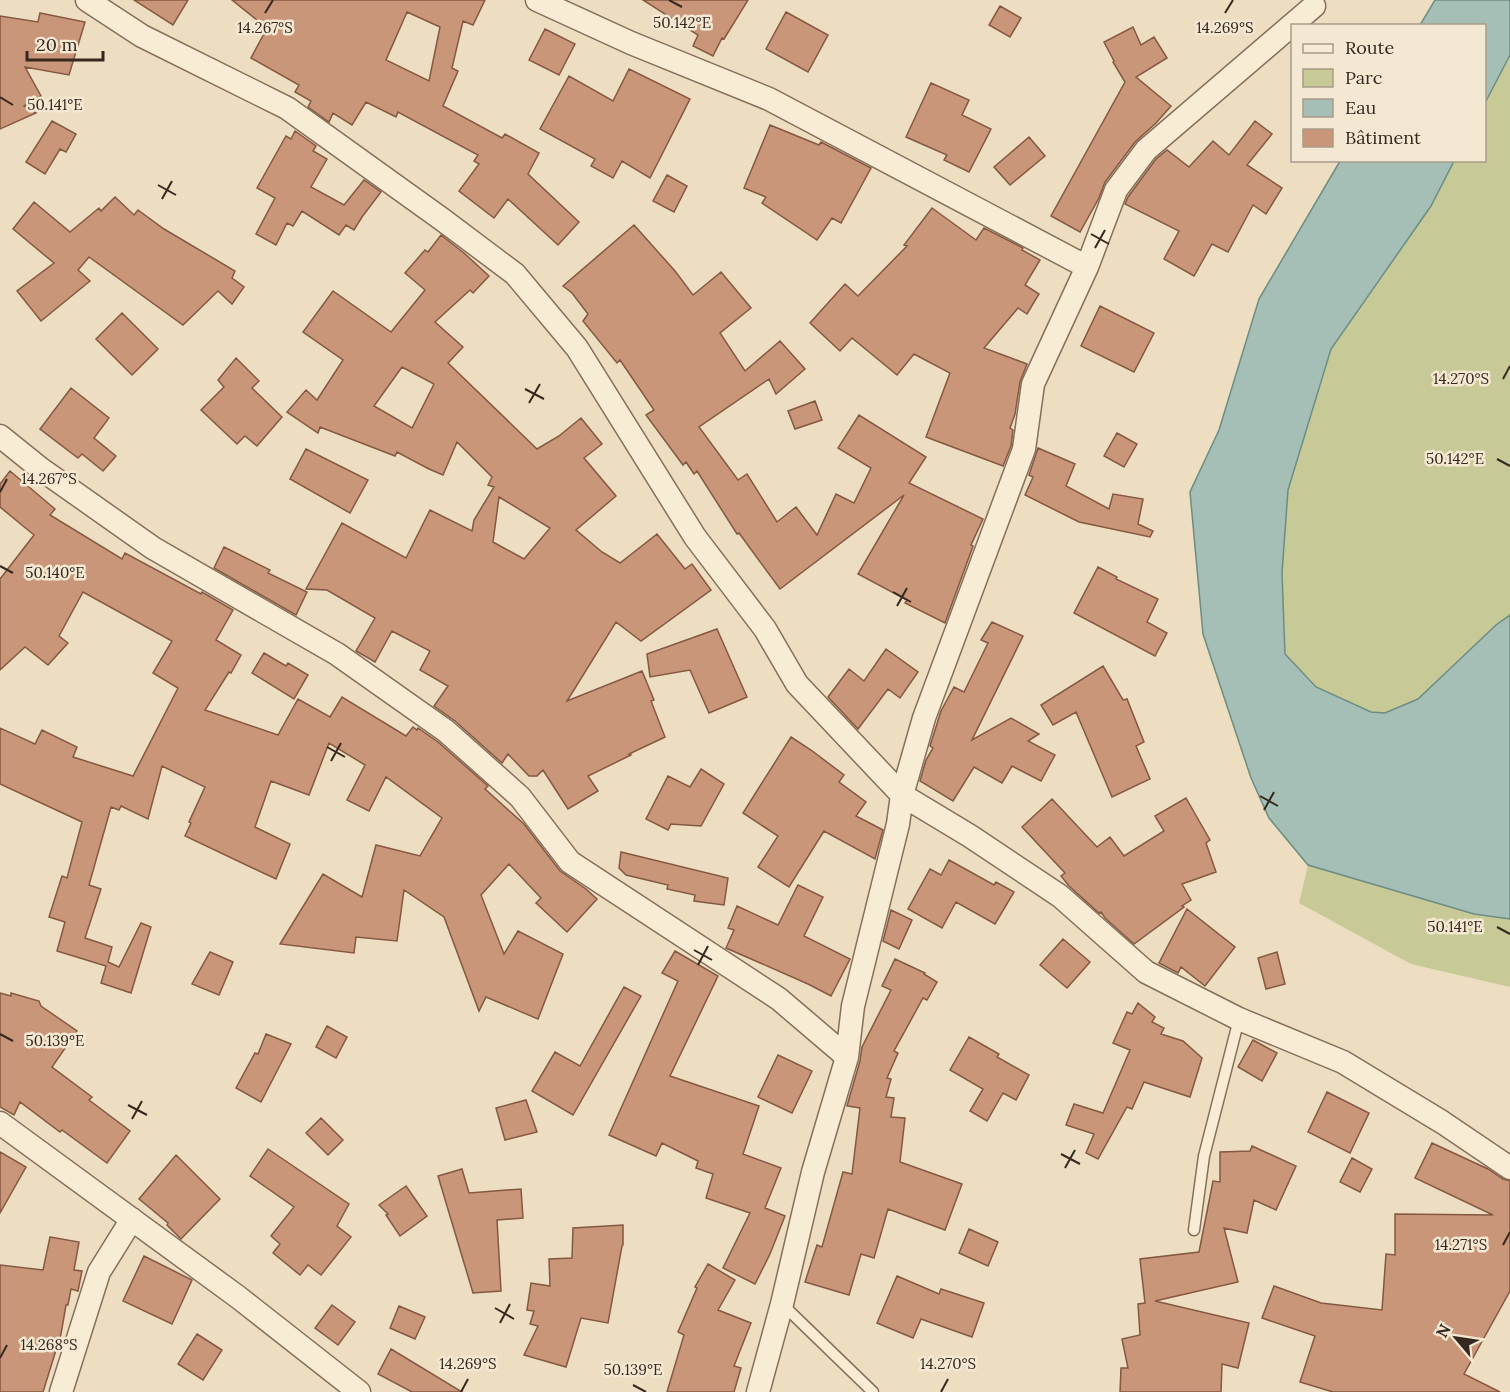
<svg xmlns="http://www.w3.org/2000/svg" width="1510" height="1392" viewBox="0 0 1510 1392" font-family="Lora,serif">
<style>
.green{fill:#c7ca97}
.water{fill:#a5bfb6;stroke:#6c8d83;stroke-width:1.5}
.building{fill:#ca9679;stroke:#845841;stroke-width:1.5;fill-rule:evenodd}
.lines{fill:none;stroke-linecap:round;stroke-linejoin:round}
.lane-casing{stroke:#866f5a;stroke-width:13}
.street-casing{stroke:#866f5a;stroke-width:25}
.lane{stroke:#f8ecd5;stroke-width:10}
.street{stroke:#f8ecd5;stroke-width:22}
.ticks{fill:none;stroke:#36281e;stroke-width:2}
.ticks-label{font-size:15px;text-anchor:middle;fill:#36281e;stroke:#f4e8d2;stroke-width:5;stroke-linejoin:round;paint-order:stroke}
</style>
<rect width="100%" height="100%" fill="#eddec2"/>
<path class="green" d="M1510,55V615L1496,625L1418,699L1385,713L1371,712L1316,687L1285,654L1282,573L1288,490L1331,349L1431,206L1454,161L1484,160L1485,103Z
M1308,865L1474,914L1510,919V987L1411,964L1299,903Z"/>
<path class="water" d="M1435,0H1510V55L1485,103L1484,26L1420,25Z
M1340,161H1454L1431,206L1331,349L1288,490L1282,573L1285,654L1316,687L1371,712L1385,713L1418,699L1496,625L1510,615V919L1474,914L1308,865L1269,818L1251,778L1203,634L1190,492L1219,430L1259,299Z"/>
<path class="building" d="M134,0H188L173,25Z
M232,0H485L473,25L463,21L452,68L458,71L443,106L502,138L505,134L539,153L528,174L579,222L558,245L508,199L494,218L459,191L479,164L474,161L478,155L398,112L396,117L366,102L352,125L333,113L329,122L308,107L311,101L295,92L299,85L251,58L267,28ZM407,12L440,27L429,81L386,60Z
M643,0H748L724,39L722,38L713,56L693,46L698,35Z
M1000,6L1021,18L1010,37L989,25Z
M786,12L828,35L808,72L766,49Z
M40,13L85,22L69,75L25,67L41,96L24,106L36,113L0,129V16L38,22Z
M1133,27L1141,45L1154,37L1167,58L1136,77L1171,106L1156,123L1135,142L1105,182L1099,198L1080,232L1051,216L1125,82L1113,62L1114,61L1104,42Z
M545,29L575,44L559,75L529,60Z
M629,69L690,99L650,178L622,161L613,178L591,166L595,159L540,129L569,76L613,101Z
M931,83L969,100L962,115L991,129L969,172L944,160L947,155L906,137Z
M52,121L76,134L66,152L60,149L45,174L26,162Z
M1255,121L1272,134L1247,165L1282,188L1266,214L1253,205L1228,252L1212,244L1194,276L1164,259L1179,231L1125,204L1128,197L1156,159L1167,150L1189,167L1213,141L1229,155Z
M770,125L819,145L821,142L871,168L841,223L832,218L817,240L762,203L766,197L744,188Z
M295,131L316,146L313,151L327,159L311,187L344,205L364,180L381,192L362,217L354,230L346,225L339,235L302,211L293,226L287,223L276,245L256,234L275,198L257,188L286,136L291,139Z
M1029,137L1045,156L1010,185L994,167Z
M667,175L687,186L674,212L653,201Z
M115,197L134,215L138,210L164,229L235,271L232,278L244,287L232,304L218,291L183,325L89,257L78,270L90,281L41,321L17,291L54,263L13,229L34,202L70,232L99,208L101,211Z
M932,208L976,240L984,228L1023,248L1022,250L1040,260L1025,285L1039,294L1027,314L1018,308L984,348L1027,364L1020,382L1015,414L1010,428L1013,430L1011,446L1003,466L926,437L950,373L914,354L897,375L852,338L840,351L810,323L845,284L858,296L907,246L904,245Z
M634,225L675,271L693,295L721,272L751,308L720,333L745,371L780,341L805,369L776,394L769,379L699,427L738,480L747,474L777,522L796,507L817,535L836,494L854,503L871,468L838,448L859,415L926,457L909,483L983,519L971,545L973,546L945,623L905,603L907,600L858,574L904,495L780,589L739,533L737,534L697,471L694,474L686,462L683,465L646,415L654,410L620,360L617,363L583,321L588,314L572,293L563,286Z
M441,235L464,253L489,276L473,293L470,290L435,322L463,347L448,363L537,449L559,436L581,418L602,444L584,458L616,496L576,530L602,552L620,563L657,534L685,569L692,564L711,590L641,641L616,622L567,701L642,671L654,700L651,701L665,737L629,754L631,755L588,776L598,791L568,809L543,770L537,776H529L508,754L502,763L455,721L434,706L448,686L420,670L430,651L392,631L375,662L356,651L375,618L327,590L306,589L342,523L406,558L430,510L472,531L474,520L494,487L488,485L492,477L457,442L443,475L429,469L397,452L395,456L320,427L318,433L287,412L306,390L317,400L343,360L303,332L333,291L391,332L425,290L405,273L425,250L428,252ZM402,367L434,384L412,428L374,406ZM499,497L550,528L524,559L493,542Z
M1100,306L1154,333L1134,372L1081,346Z
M122,313L158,349L132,375L96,339Z
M236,358L259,381L252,388L282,417L257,446L245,436L237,444L201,410L224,387L218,380Z
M71,388L109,418L94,438L116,456L103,471L82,454L78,458L40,429Z
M815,401L822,420L795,429L788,411Z
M1117,433L1137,444L1124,467L1104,456Z
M1038,448L1075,464L1066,486L1109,509L1113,494L1143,499L1138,524L1153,531L1150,537L1079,522L1025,495L1033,477L1029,475Z
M306,449L368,480L350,513L290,479Z
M10,471L55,509L50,515L122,559L125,553L201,594L202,592L233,610L216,640L241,655L231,673L229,672L205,710L278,735L298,699L330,717L342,697L406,736L413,727L417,730L418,728L438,742L488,786L485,789L524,824L560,871L586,889L597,899L567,932L536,903L541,898L509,864L481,895L504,954L518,931L563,954L538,1019L486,997L479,1011L444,917L404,890L397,941L356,937L354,953L280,944L323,874L362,897L376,845L420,856L442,818L386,777L369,811L347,800L365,765L329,743L309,795L271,781L255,827L290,844L276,879L185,836L191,823L189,822L205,787L162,766L148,819L121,806L119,810L111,807L89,885L101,889L85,938L112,947L108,962L119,967L141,923L151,927L131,993L101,983L106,966L57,951L65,922L49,917L62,876L67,878L82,822L0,784V728L35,744L42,730L77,747L73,757L133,776L178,688L153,673L172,641L83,592L59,636L68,643L48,665L25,647L0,670V579L34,535L0,507V484Z
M224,547L270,570L268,573L307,592L296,615L214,568Z
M1098,567L1117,577L1116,579L1158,599L1147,622L1167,633L1155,656L1074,613Z
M992,622L1023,636L972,740L1011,718L1039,734L1028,741L1055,755L1041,781L1012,766L1002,783L974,767L953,801L920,781L926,760L933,748L930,746L941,711L954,687L964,692L988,643L981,640Z
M717,629L747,697L709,713L690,670L650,677L647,654Z
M886,649L918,672L900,698L888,689L858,729L828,697L849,669L864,681Z
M264,653L286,666L288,663L308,675L294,699L252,673Z
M1103,666L1123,700L1127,699L1144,742L1136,746L1150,779L1112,797L1076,712L1053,725L1041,705Z
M791,737L811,750L844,775L839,782L866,802L856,816L883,830L875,859L824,831L789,887L758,867L778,836L743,813Z
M701,769L724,784L701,826L671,824L668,830L646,819L668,776L690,787Z
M1186,798L1210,840L1206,843L1216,872L1182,884L1191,900L1182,906L1184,907L1134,944L1105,918L1101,912L1099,913L1069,886L1061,876L1065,873L1022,827L1052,799L1097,847L1110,837L1124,856L1164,831L1155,816Z
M621,852L728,878L724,905L694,901L695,895L667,889L668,885L626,875L619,868Z
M949,860L994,885L996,882L1014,892L995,924L956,902L942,928L908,909L930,869L941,875Z
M798,885L823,897L804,936L850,959L831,996L808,984L726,948L734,930L728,928L737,906L778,925Z
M1187,909L1235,947L1205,986L1181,967L1178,973L1159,963Z
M891,910L912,920L899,949L883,941Z
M1063,939L1090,962L1067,988L1040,965Z
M675,951L718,976L670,1076L759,1106L743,1154L781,1168L765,1208L785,1216L770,1254L755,1284L723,1268L750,1213L706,1198L713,1174L696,1168L698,1161L662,1143L656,1156L609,1135L678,981L662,973Z
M210,952L233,962L219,995L192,984Z
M1277,952L1285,984L1266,989L1258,958Z
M895,959L925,973L924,974L937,982L927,1000L923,998L894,1051L898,1053L887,1078L891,1079L886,1097L894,1098L891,1117L905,1118L900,1162L962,1184L945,1230L888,1209L874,1258L861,1254L849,1295L805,1282L817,1245L822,1247L843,1172L852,1174L860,1108L847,1106L860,1061L862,1047L891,990L882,986Z
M624,987L641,996L573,1115L532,1091L555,1052L580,1066Z
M0,993L11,996V993L39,1001L41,1006L77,1031L52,1067L92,1097L89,1100L130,1131L107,1163L62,1130L60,1132L20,1102L14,1115L0,1107Z
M1138,1003L1155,1017L1152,1022L1164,1028L1161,1034L1183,1041L1202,1058L1190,1097L1144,1082L1132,1109L1127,1107L1098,1159L1086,1153L1094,1134L1066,1125L1074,1104L1103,1113L1130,1050L1113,1043L1127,1012L1132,1014Z
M327,1026L347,1037L336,1058L316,1047Z
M266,1034L291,1044L261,1102L236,1088L255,1053L258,1054Z
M969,1037L999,1054L997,1057L1029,1075L1016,1100L1003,1093L987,1121L970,1111L983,1089L950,1070Z
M1253,1040L1277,1053L1262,1081L1238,1067Z
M778,1055L812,1071L792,1113L758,1097Z
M1327,1092L1369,1113L1350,1153L1308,1132Z
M526,1100L537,1132L505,1140L496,1108Z
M321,1118L343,1140L328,1155L306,1133Z
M1432,1143L1488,1169L1503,1179L1510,1181V1291L1464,1374L1500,1392H1333L1300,1382L1315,1336L1262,1318L1274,1286L1321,1303L1382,1310L1386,1254L1395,1255V1214L1493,1215L1415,1178Z
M1252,1146L1296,1166L1276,1210L1254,1200L1247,1233L1224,1228L1238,1282L1155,1301L1249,1323L1238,1368L1222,1364L1221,1392H1120L1121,1368H1128L1122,1339L1140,1335L1138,1304L1145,1303L1140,1259L1199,1252L1213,1181L1220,1182V1152L1250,1151Z
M268,1149L349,1204L337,1226L351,1237L321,1275L308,1265L300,1275L273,1253L280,1244L271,1236L294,1207L250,1176Z
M0,1152L26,1167L0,1213Z
M176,1155L220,1199L181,1239L167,1225L168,1223L139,1199Z
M1352,1158L1372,1169L1360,1192L1340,1182Z
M462,1169L469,1193L521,1189L523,1218L497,1220L501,1291L473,1293L438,1176Z
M406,1186L427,1216L400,1236L386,1215L388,1214L379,1205Z
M623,1225V1245L622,1246L608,1323L581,1318L566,1367L524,1355L538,1326L530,1324L534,1311L527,1310L531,1283L550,1286L549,1259L572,1258L573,1228Z
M969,1229L998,1242L988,1266L959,1253Z
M50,1237L79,1242L74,1270L82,1271L78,1291L71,1289L68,1305H66L61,1334L43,1392H0V1265L43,1270Z
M144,1256L192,1280L172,1324L123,1301Z
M708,1264L735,1280L718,1310L751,1323L734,1366L741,1368L734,1392H667L684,1335L678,1332L697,1288L695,1287Z
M897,1276L939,1294L941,1289L984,1303L972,1337L921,1319L913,1338L877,1323Z
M332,1305L355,1322L338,1345L315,1328Z
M399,1306L425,1317L415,1339L390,1328Z
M197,1334L222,1350L203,1380L178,1364Z
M391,1349L462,1392H412L378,1374Z"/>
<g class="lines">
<defs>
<path id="lane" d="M1194,1230L1204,1156L1239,1019
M782,1304L873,1392"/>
<path id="street" d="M87,0L142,36L287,108L443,220L515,274L577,348L695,537L765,629L797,684L902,795L970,836L1060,896L1146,972L1239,1019L1343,1062L1442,1122L1510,1168
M537,0L631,43L769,99L1087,267
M0,436L41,469L153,548L337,654L446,731L520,797L570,862L779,999L847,1057
M0,1123L238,1297L359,1392
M61,1392L99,1272L132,1219
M758,1392L782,1304L813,1172L847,1057L853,1006L898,824L902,795L924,718L1024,449L1033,384L1087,267L1116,190L1146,150L1314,6"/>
</defs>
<use href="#lane" class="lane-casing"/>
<use href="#street" class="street-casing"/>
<use href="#lane" class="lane"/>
<use href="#street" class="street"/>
</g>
<path class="ticks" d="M669,0L682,7M265,13L273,0M1225,13L1233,0M0,97L13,105M158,185L176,195M162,199L172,181M1091,234L1109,244M1095,248L1105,230M1503,379L1510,366M525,389L544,399M529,403L540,384M1497,459L1510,466M0,492L7,479M0,566L13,573M893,592L911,602M897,606L907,588M327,747L345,757M331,761L341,743M1260,796L1278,806M1264,810L1274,792M1497,927L1510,934M694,950L712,960M698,965L708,946M0,1034L13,1041M128,1105L147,1115M132,1119L142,1101M1061,1154L1080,1164M1065,1168L1075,1150M1503,1245L1510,1232M495,1308L514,1319M500,1323L510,1304M0,1358L7,1345M633,1385L646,1392M461,1392L468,1379M941,1392L948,1379"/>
<g class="ticks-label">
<text x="682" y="28">50.142°E</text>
<text x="265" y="33">14.267°S</text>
<text x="1225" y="33">14.269°S</text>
<text x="55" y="110">50.141°E</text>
<text x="1461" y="384">14.270°S</text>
<text x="1455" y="464">50.142°E</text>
<text x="49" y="484">14.267°S</text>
<text x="55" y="578">50.140°E</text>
<text x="1455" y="932">50.141°E</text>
<text x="55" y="1046">50.139°E</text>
<text x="1461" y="1250">14.271°S</text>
<text x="49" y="1350">14.268°S</text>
<text x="468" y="1369">14.269°S</text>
<text x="948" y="1369">14.270°S</text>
<text x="633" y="1375">50.139°E</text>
</g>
<rect x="1291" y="24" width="195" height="138" fill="#f4e8d2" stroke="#a89b8a" stroke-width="1.5"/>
<rect x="1303" y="44" width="30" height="9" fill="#f8ecd5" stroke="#a89b8a" stroke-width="1.5"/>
<text x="1345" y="54" font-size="18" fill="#36281e">Route</text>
<rect x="1303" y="69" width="30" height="18" fill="#c7ca97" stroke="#a89b8a" stroke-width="1.5"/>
<text x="1345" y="84" font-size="18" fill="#36281e">Parc</text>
<rect x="1303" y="99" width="30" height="18" fill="#a5bfb6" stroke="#a89b8a" stroke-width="1.5"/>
<text x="1345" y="114" font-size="18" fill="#36281e">Eau</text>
<rect x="1303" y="129" width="30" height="18" fill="#ca9679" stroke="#a89b8a" stroke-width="1.5"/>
<text x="1345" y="144" font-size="18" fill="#36281e">Bâtiment</text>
<g transform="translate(1456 1338) rotate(299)" stroke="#f4e8d2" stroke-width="4.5" paint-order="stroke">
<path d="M0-4.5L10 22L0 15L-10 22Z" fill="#36281e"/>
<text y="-9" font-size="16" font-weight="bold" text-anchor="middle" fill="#36281e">N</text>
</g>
<path d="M27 51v9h76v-9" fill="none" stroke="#36281e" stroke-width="3"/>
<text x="36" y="51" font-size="18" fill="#36281e" stroke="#f4e8d2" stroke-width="4.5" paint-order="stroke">20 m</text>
</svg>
